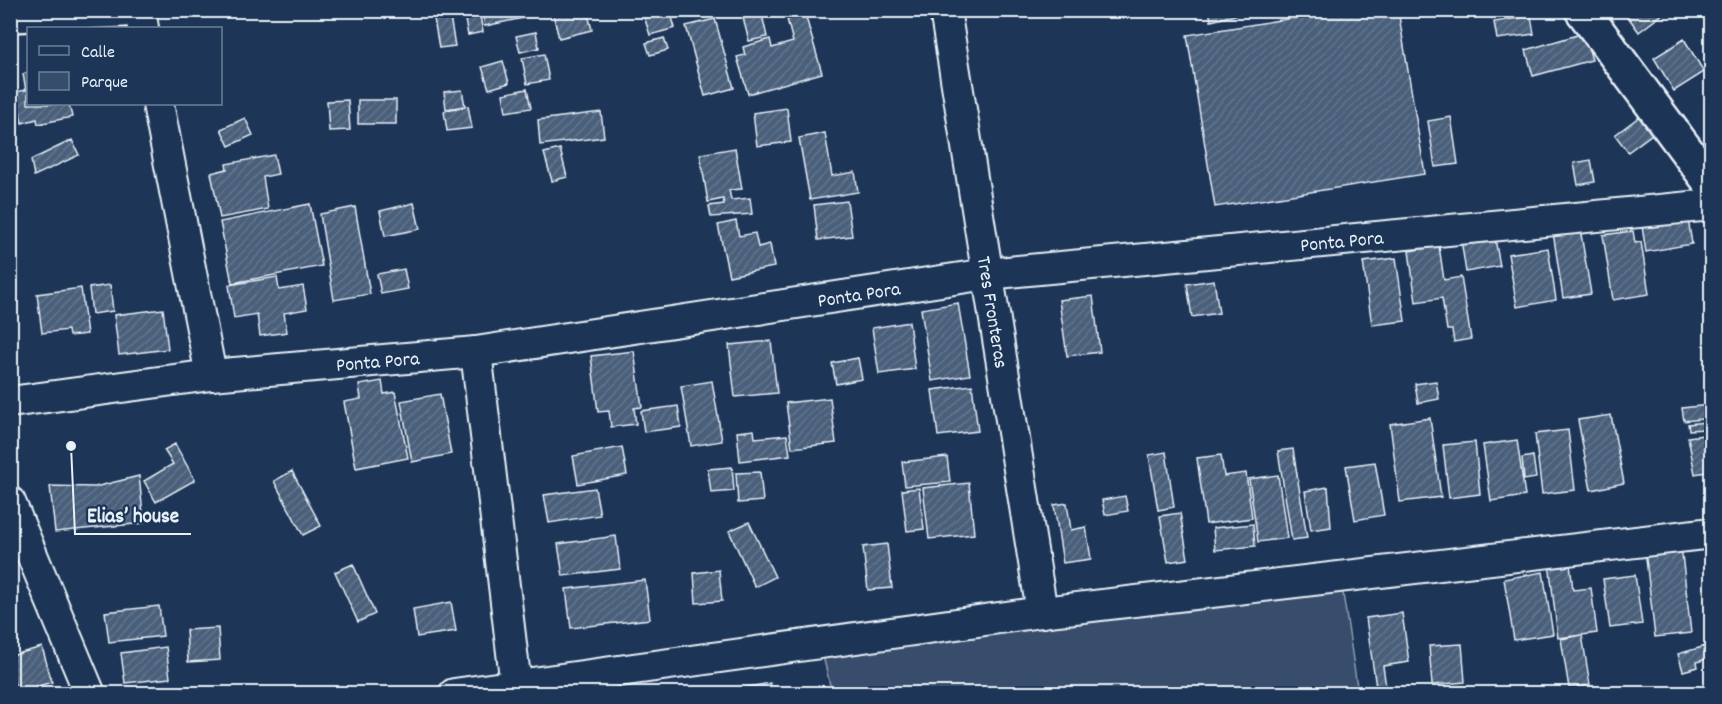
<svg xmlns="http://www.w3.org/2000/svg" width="1722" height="704" viewBox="0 0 1722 704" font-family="Dekko,sans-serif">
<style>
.park{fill:#374d6c;stroke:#909fb2;stroke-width:1.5}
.building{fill:url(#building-hatch);stroke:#e8f1f8;stroke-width:1.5}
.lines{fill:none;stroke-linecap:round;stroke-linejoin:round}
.minor-casing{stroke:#e8f1f8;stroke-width:34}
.tertiary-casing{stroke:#e8f1f8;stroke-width:38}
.minor{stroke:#1d3557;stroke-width:30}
.tertiary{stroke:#1d3557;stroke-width:33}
.labels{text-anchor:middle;stroke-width:4.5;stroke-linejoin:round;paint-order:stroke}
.street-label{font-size:20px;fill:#e8f1f8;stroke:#1d3557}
.leader{fill:none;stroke:#e8f1f8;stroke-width:2}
.callout-dot{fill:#e8f1f8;stroke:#1d3557;stroke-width:2}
.callout-label{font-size:21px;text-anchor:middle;font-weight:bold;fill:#e8f1f8;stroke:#1d3557;stroke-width:4.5;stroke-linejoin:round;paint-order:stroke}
</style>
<defs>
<pattern id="building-hatch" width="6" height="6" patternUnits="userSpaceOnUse" patternTransform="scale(1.5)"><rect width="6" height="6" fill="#495e7a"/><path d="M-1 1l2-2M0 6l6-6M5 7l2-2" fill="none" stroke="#63768e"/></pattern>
</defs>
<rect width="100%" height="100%" fill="#1d3557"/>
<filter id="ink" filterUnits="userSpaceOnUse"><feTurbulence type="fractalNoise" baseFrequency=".0167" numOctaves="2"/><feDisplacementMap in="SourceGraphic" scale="12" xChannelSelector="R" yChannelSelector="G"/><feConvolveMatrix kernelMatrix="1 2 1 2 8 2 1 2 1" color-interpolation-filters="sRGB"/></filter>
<g filter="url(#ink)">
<path class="park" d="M1342,587L1358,693H832L821,648Z"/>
<path class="building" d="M463,10H479L483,32L468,35Z
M482,10H547V13L485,26Z
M552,10H587L592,30L559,38Z
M642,10H670L675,28L650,35Z
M741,10H761L767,37L749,41Z
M1209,10H1246L1247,12L1211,21Z
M1342,10H1398L1425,174L1215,207L1187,35Z
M1490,10H1519L1520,13L1491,18Z
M1623,10H1668L1639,32Z
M449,11L455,46L439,48L433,13Z
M805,14L822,73L748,94L737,57L745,55L743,47L770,39L772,48L793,42L787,19Z
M1531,16L1534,34L1497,39L1494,22Z
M715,19L734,88L705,96L686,26Z
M536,32L539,48L520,52L516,36Z
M1584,33L1592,60L1533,76L1526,50Z
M664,38L668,50L650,55L646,43Z
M1684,39L1704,72L1674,91L1654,58Z
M544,54L549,80L527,84L522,58Z
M503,61L509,83L489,89L482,67Z
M28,72V104H69L72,117L38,124L37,119L22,123L16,92L26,90L23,74Z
M527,89L531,108L506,112L503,94Z
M462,90L465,106L446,109L444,92Z
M348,100L350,130L329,131L327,101Z
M358,100H396V124H358Z
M468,106L472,128L447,131L444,111Z
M787,108L791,142L757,146L753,113Z
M601,112L604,137L540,145L538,120Z
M1643,114L1656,131L1628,152L1615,135Z
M1451,117L1458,164L1435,167L1428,121Z
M245,118L253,135L229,146L221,129Z
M825,133L832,176L855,172L858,192L810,200L799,138Z
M72,140L79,155L34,176L31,160Z
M735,148L742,189L729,190L731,200L750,198L752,214L711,217L709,206L724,204L723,199L708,202L700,154Z
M560,149L567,177L552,181L544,153Z
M274,155L278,174L263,177L268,209L220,218L211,173L227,169L226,164Z
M1591,160L1595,182L1578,185L1574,163Z
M847,201L852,236L818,240L814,205Z
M414,203L420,229L385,236L380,211Z
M310,204L322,266L232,283L220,222Z
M355,207L370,294L334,300L320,214Z
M1687,212L1692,244L1646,252L1641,220Z
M736,221L739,236L755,233L758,247L770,244L774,267L729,276L718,225Z
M1493,228L1500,266L1466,272L1460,233Z
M1580,228L1591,294L1563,298L1553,232Z
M1633,231L1635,243L1641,242L1649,294L1613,300L1603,235Z
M1439,246L1444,280L1461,277L1471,339L1454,342L1452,330H1447L1442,298L1416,302L1409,251Z
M1548,248L1556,300L1517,307L1508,254Z
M1396,258L1405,321L1372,325L1363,262Z
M404,269L408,289L381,294L377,274Z
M277,277L279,290L303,286L307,309L284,313L287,332L260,336L257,314L234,318L229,285Z
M1214,280L1219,313L1192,317L1187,284Z
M110,285L113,311L92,314L89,288Z
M81,288L87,334L69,336L68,330L42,333L37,294Z
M1093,296L1100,352L1067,356L1059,300Z
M958,303L970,375L932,381L921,309Z
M163,309L168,349L119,355L114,315Z
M909,322L915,369L879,374L872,328Z
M771,341L777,393L735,397L729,345Z
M634,351L642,407L634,408L636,424L611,427L609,411L598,412L591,356Z
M858,358L862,379L836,384L832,363Z
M382,381L384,394L395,392L408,458L356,468L344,402L361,399L359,385Z
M712,381L722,441L691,446L681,386Z
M1436,381L1439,399L1418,403L1415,384Z
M972,385L978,431L938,436L932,390Z
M440,394L451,454L412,462L401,401Z
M830,398L836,443L792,448L786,403Z
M1709,405L1711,418L1684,421L1682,408Z
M678,406L681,427L644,432L641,411Z
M1611,415L1624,483L1591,490L1578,420Z
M1430,418L1441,497L1400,502L1390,424Z
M1705,422V429L1689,430L1688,424Z
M754,430L755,438L787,435L790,455L740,461L737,432Z
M1568,430L1575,490L1542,494L1535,434Z
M1712,434V471L1695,474L1688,437Z
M1517,440L1525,496L1491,501L1483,445Z
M1475,442L1480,494L1449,498L1443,445Z
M175,444L195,480L156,502L144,481L173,464L164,450Z
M622,447L627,475L578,484L573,456Z
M1293,449L1307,538L1292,540L1278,451Z
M1166,452L1174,507L1158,510L1149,455Z
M1221,455L1224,476L1246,473L1252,518L1206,524L1197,458Z
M1533,456L1536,478L1524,480L1522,458Z
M947,457L950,482L905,486L902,462Z
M1375,462L1384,515L1355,520L1346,466Z
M732,467L734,491L711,493L708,469Z
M292,471L321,526L303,535L274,481Z
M760,472L763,501L738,503L736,473Z
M1278,475L1287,538L1258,542L1249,479Z
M139,476L144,523L55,532L50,486L95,487Z
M969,483L974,534L929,539L923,488Z
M1328,487L1331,527L1311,530L1305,491Z
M595,488L600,515L549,523L544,495Z
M919,488L924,529L907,531L902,490Z
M1125,496L1128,511L1105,515L1102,500Z
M1067,503L1071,530L1086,527L1091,559L1063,563L1054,505Z
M1180,513L1188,559L1168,562L1160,516Z
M749,522L775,577L755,587L729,531Z
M1253,524L1255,546L1215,550L1213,528Z
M616,536L620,569L563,576L558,544Z
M887,544L892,588L868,590L863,547Z
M1681,546L1691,633L1655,637L1645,550Z
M1548,554L1570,564L1573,590L1591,588L1597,633L1558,638Z
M353,564L375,614L358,622L335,572Z
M719,570L722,601L696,603L694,573Z
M1543,572L1553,634L1514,640L1504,579Z
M1635,575L1642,624L1610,628L1603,579Z
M645,580L650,619L571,628L566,589Z
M451,602L456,631L417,637L413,609Z
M159,606L163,636L109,642L105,612Z
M1402,613L1409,662L1383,666L1387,694H1377L1366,618Z
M218,628L220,660L188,662L186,630Z
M1582,635L1590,685L1569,688L1561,639Z
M1462,644L1465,682L1432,685L1429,646Z
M1706,646L1709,658L1697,662L1698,667L1683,671L1678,654Z
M42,647L52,682L17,692L10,668V656Z
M166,647L170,678L125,683L121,653Z
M770,683L772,694H743L742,688Z"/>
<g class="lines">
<defs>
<g id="minor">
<path d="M140,10L143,28"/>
<path id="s1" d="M945,10L1042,612"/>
<path d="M158,104L211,375"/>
<path d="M476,352L517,694"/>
<path id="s2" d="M10,402L211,375L476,352L987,274L1712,205"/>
<path d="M10,502L90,694"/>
<path d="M454,694L1042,612L1712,533"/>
</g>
<path id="tertiary" d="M1582,10L1712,185
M10,15L124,10"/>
</defs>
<use href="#minor" class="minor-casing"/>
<use href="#tertiary" class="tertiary-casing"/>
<use href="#minor" class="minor"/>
<use href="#tertiary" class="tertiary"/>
</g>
</g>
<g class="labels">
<g class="street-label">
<text dy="7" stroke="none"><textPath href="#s2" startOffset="1342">Ponta Pora</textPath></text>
<text dy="7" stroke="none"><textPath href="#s2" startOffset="856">Ponta Pora</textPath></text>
<text dy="7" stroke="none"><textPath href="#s1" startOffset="306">Tres Fronteras</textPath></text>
<text dy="7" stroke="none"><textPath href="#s2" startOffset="370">Ponta Pora</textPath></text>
</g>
</g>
<path class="leader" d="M71 446L75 534H191"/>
<circle class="callout-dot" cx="71" cy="446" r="6"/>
<g class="callout-label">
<text x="133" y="522">Elias’ house</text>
</g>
<rect width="1722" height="704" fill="none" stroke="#1d3557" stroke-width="36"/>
<rect x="18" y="18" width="1686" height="668" fill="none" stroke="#e8f1f8" stroke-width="2" filter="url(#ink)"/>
<rect x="27" y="27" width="195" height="78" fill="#1d3557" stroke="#6e8097" stroke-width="1.5"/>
<rect x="39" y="46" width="30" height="9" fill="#1d3557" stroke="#6e8097" stroke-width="1.5"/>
<text x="81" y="57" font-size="18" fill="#e8f1f8">Calle</text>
<rect x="39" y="72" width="30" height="18" fill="#374d6c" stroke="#6e8097" stroke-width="1.5"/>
<text x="81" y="87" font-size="18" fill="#e8f1f8">Parque</text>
</svg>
